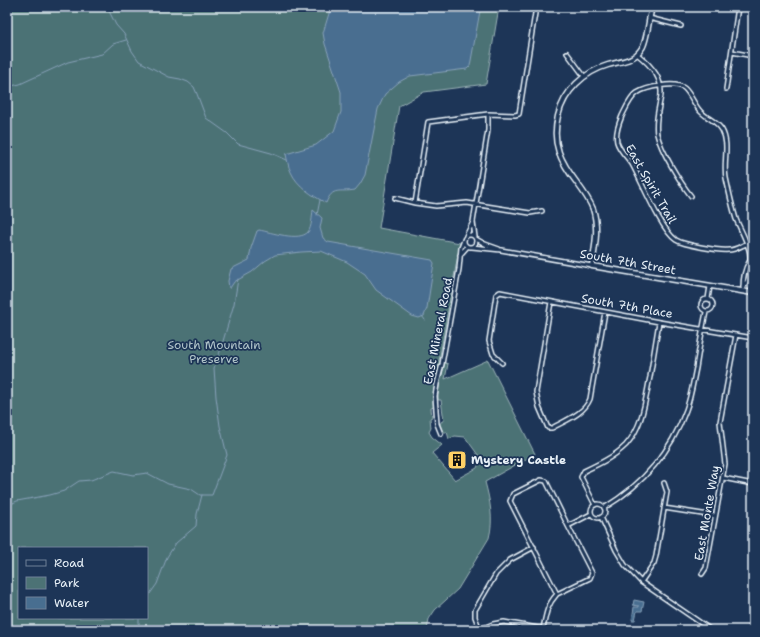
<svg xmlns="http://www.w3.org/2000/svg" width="760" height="637" viewBox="0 0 760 637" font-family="'Shantell Sans',sans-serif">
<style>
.green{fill:#4c7275;stroke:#9ab2b6;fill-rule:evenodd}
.water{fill:#486e90;stroke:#88a2ba}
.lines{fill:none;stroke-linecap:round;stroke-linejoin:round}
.stream{stroke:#88a2ba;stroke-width:1}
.minor-casing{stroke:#e8f1f8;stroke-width:6}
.tertiary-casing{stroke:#e8f1f8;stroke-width:7}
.minor{stroke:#1d3557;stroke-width:3}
.tertiary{stroke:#1d3557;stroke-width:4}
.labels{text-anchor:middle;stroke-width:3.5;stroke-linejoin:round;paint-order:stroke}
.street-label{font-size:12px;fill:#e8f1f8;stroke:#1d3557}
.park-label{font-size:12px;fill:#b1c5ca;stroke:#1d3557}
.poi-label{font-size:12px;font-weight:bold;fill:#e8f1f8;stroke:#1d3557;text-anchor:start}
</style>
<rect width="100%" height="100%" fill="#1d3557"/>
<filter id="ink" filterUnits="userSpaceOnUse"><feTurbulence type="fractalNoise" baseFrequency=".025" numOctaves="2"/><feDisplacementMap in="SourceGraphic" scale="8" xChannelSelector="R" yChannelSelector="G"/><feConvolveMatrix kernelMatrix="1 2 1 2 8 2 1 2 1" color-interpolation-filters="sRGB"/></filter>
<g filter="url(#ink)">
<path class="green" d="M7,7H499L486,84L424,92L399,106L379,228L460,243L439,361L440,362C436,377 433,391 434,407L431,408L432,417L430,418L431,428L429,432L432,437L442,445L432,453L455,480L477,468L481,459L465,437L455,436L449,439L447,432H443L440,424L442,421H444L441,400H438C438,387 441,376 445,363L448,364L445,379L488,360L535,454L485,482C490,501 494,519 489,538L458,589L435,610L429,619L427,630H7ZM19,548H147V618H19Z"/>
<path class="water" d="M331,7H477L480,11L470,66L467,69L410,76L399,82L385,94L378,109L365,175L360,184L355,190C339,193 333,186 326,203C313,196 297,186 291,172C288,166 287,159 286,154L316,145L334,131L341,112V92L325,44L323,33Z
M313,210L322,218L320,228L323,238L328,242L432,260L434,263L427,308L424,316L419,318L412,316L376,290L365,274L347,262L321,251L301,252L275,255L265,261L252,272L234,282L230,288H229L228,281L231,269L249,260L251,248L257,231L259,230C271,232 299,242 308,232C312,227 312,216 313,210Z
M634,600L644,602L642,611H637L635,620H632L634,607H639V606L633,605Z"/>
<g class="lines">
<path class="stream" d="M107,7L116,25L124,34L132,51L139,61L169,77L180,79L188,82L194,87L197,94L206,118L227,133L238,144L271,153L287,160
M7,87L20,84L68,62L102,54L113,44L126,40
M317,215L320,200
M422,316L425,320
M7,506L17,501L50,495L64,491L79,481L91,480L114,471L133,475L147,473L168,484L191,489L200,495H212L227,455L220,426L216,397L214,368L218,358L234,304L238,279
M147,598L157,584L167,557L176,543L196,526L197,514L202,495
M130,630L139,624V618"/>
<defs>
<path id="minor" d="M649,18L681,26
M732,52L753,56
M567,53L584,76
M637,54C652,66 665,80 660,101C658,112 655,122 657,134C661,151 680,182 691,196
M726,89L738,7
M395,198L415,203L436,206L467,203L530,213L542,211
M415,203L428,122L488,114L515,115L519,114L536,7
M473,222L475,237
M464 241a6 6 0 1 1 12 0a6 6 0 1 1-12 0Z
M466,236L473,222L488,130V114
M476,239L485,244L499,249
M472,247L501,250L592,266
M460,255L467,247
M743,287C751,280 750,266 750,256C750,246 740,229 736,219C732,206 729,192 726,178C723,163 730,144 722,130C717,121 708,119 701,112C694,105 691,94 684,88C675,81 646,87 637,93C630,98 626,108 622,116C619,123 615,133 617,142C619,150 627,157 632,164C642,182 661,230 676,240C684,245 719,251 729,250C735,250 741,246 746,244
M743,288C743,278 744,270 749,262
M701 305a6 6 0 1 1 12 0a6 6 0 1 1-12 0Z
M708,299L710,286
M551,302L536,392L539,407L548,428H552C566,420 584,414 590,399L605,312
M502,363L493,354L489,341L496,295L500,292L659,322L753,338
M441,434L437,424L435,396L437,384L442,364L459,269L461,248L464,240
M723,478L753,484
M591 511a7 7 0 1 1 14 0a7 7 0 1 1-14 0Z
M595,505L581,477L584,471C599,464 614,457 626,445C643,426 645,401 650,377C653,358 656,340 659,322
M604,508C642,485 671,452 686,410C691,397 693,382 696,368C699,349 702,331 706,312
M664,508L715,516
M601,517L616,550L625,565L641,582L711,630
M702,574L706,568L725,464L720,422L736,335
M641,582L654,563L656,556L667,492L664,483
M557,594L590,578L592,573L568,526
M543,629L551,630
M479,630L493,624L504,622L543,629C546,614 547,605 557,594L510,501L513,494L541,480L546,481L568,526L591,514
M480,630L475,617V610L496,574L510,560L534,547"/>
<path id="tertiary" d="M652,7C649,17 647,41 642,48C634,61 622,61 608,65C584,72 564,91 558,116C551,144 561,162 577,183C583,191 589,199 593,209C599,228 595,246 592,266L753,293"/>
</defs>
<use href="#minor" class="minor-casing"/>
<use href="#tertiary" class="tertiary-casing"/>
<use href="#minor" class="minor"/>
<use href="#tertiary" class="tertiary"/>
</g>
</g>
<defs>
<symbol id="building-square" viewBox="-11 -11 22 22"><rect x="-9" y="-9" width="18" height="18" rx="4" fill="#ffd166" stroke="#1d3557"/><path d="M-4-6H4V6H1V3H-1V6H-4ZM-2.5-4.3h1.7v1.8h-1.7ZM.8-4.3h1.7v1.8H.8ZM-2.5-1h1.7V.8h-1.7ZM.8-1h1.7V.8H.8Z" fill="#111"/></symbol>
</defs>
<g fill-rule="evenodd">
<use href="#building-square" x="446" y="449" width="22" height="22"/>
</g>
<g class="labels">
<g class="street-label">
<text transform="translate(651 184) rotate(60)" y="4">East Spirit Trail</text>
<text transform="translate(628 262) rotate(10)" y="4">South 7th Street</text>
<text transform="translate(627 306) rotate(10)" y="4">South 7th Place</text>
<text transform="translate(438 331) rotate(-79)" y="4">East Mineral Road</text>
<text transform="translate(707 513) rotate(-80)" y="4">East Monte Way</text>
</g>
<g class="park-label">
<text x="214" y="349">South Mountain<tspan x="214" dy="14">Preserve</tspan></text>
</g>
<g class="poi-label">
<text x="471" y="464">Mystery Castle</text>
</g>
</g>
<rect width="760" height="637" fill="none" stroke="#1d3557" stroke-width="24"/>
<rect x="12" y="12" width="736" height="613" fill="none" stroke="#e8f1f8" stroke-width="1.5" filter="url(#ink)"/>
<rect x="18" y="547" width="130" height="72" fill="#1d3557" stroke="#6e8097"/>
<rect x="26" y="560" width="20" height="6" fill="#1d3557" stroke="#6e8097"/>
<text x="54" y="567" font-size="12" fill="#e8f1f8">Road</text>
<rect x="26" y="577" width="20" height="12" fill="#4c7275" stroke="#6e8097"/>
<text x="54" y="587" font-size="12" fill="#e8f1f8">Park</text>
<rect x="26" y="597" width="20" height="12" fill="#486e90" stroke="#6e8097"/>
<text x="54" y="607" font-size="12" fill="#e8f1f8">Water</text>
</svg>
